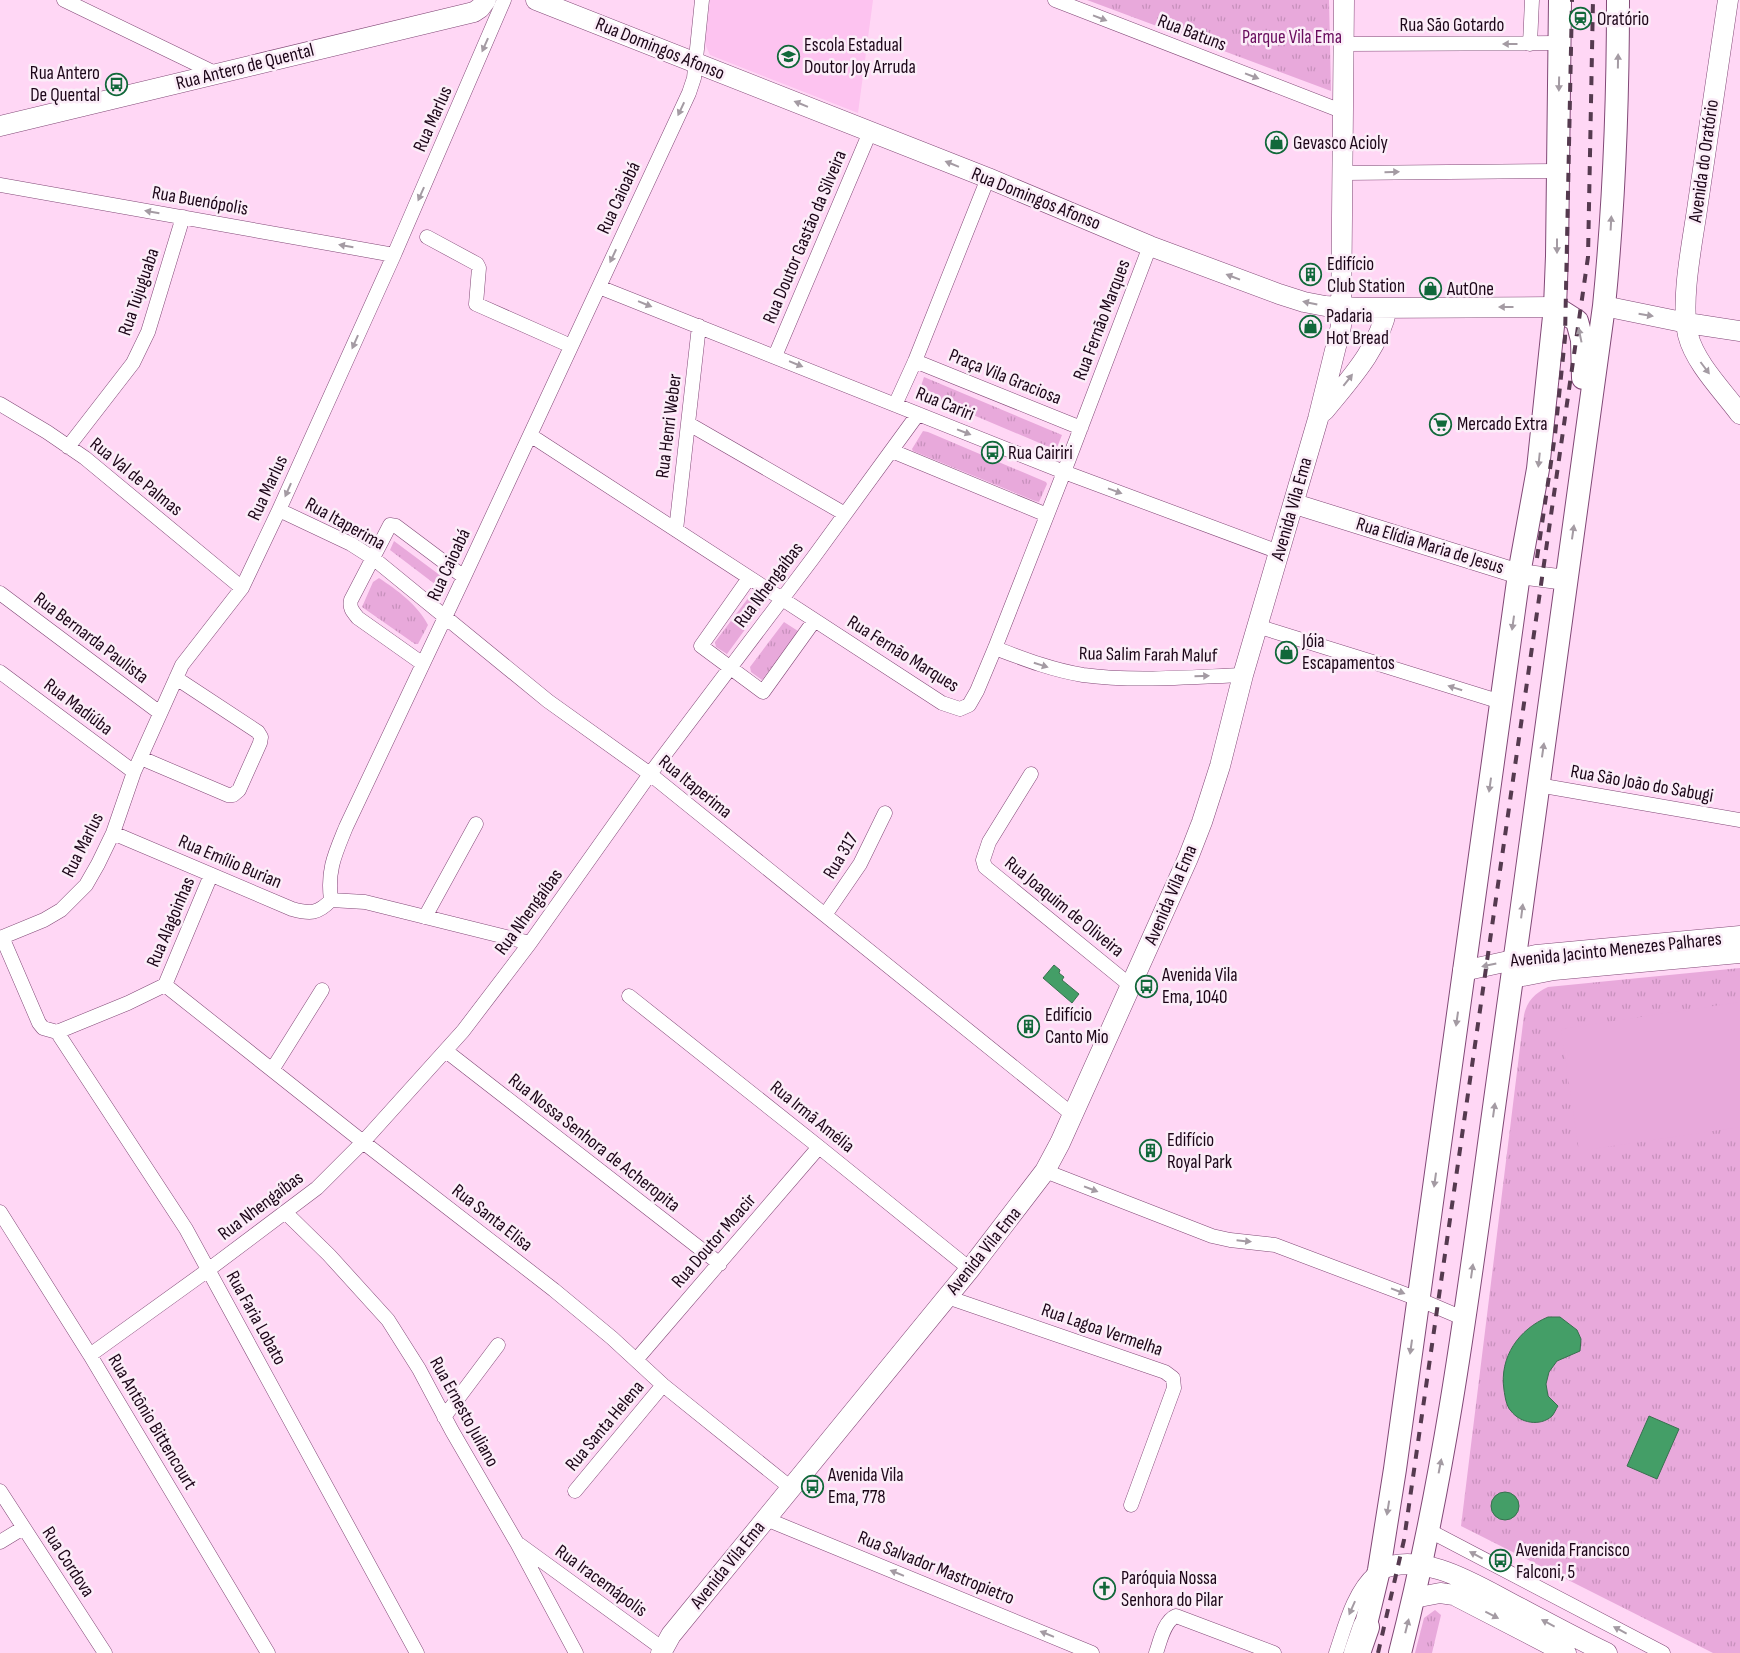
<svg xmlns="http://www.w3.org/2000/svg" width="1740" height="1653" font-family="'Sofia Sans Condensed',sans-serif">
<defs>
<pattern id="park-tufts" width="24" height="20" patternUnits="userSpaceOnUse" patternTransform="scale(1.25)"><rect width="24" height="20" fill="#e8a9db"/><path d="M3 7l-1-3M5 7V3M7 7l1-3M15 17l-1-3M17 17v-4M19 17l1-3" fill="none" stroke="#c690bb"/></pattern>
</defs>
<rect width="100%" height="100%" fill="#ffd7f5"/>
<path fill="#fdc3f0" d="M 710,0 L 873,0 L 858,113 L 710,55 L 705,44 Z"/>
<path fill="url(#park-tufts)" d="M 1087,0 L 1329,0 L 1331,91 Z
M 924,377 L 1062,435 L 1056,450 L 919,392 Z
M 923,431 L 928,432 L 1046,482 L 1047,484 L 1039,502 L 1035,501 L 913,451 L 912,449 Z
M 394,541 L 445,579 L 440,588 L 390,550 Z
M 379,578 C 397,590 418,605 428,625 L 418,644 L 415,644 L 362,607 L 373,582 Z
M 749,597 L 752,597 L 763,605 L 727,654 L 716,647 L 715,642 Z
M 784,622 L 798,631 L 762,680 L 751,672 L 750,667 Z
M 1740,968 L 1740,1653 L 1713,1653 L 1461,1526 L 1524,1015 C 1527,1001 1535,993 1548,987 Z
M 1435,1610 L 1441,1615 L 1432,1653 L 1415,1653 L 1424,1618 Z"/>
<path fill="#e8a9db" d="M 1740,1002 L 1740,1127 L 1579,1151 L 1561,1029 Z"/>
<path fill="#449e67" stroke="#38704f" d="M 1054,965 L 1060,970 L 1059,973 L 1064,977 L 1062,980 L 1079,994 L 1072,1003 L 1043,978 Z
M 1548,1317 L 1560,1317 L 1577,1330 L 1581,1339 L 1580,1351 L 1557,1361 L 1549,1372 L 1546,1384 L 1548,1396 L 1558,1406 C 1556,1409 1554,1414 1552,1416 C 1540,1427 1520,1423 1511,1411 C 1506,1406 1505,1396 1504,1390 C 1499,1357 1519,1329 1548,1317 Z
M 1649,1416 L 1679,1429 L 1657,1479 L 1627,1466 Z
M1491 1506a14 14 0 1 1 28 0a14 14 0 1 1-28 0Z"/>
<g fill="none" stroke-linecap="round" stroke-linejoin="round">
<defs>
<path id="street" d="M 64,0 L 217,74
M 1055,0 L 1344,112
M 1344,44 L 1559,43
M 1530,44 L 1532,0
M 1344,173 L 1558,171
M 0,185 L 394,255
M 427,237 L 477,264 L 479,268 L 476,304 L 571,346
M 599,287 L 1064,472 L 1279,552
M 775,356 L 870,132
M 915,361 L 1081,428
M 0,404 L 47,432 L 85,458 L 242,588
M 895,405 L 915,361 L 988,178
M 689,424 L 845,514
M 530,435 L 942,703 L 960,709 L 969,705 L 977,691 L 995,648 L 1064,472 L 1150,246
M 68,447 L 133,363 L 148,332 L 183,217
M 892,451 L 1047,515
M 279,510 L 351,544 L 373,558 L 548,701 L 650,774 L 1073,1115
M 676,530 L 699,326
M 749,578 L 701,646 L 763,692 L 814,621
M 0,593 L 160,713
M 1257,626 L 1501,702
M 995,648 C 1024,659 1052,670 1083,675 C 1134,682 1191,677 1243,675
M 423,664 L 358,618 C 353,612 349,608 351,600 L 390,525 L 396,526 L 464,577
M 0,672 L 134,772
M 141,758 L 228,795 L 233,795 L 239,790 L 260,743 L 261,737 L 258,732 L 176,678
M 1031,774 L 989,842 L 983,860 L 985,867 L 1131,986
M 1538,785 L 1740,820
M 113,833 L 292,909 C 310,914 318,914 331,900
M 331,900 C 327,870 335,854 346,827 L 464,577 L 689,93 L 694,78 L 702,0
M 331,900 L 365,902 L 530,943
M 825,915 L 860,864 L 885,813
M 425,917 L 476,824
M 2,937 L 39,1023 L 43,1028 L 57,1032 L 186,1229 L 417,1653
M 0,938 L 44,920 L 61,910 L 86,885 L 98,864 L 113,833 L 134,772 L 182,665 L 242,588 L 279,510 L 394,255 L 504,0
M 165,985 L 363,1142 L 554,1290 L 612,1338 L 663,1385 L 791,1488
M 629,996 L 819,1147 L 970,1269
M 57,1032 L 128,1003 L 165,985 L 211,875
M 446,1051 L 720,1264
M 272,1070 L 322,990
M 1045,1171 L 1212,1236 L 1230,1240 L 1275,1245 L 1418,1299 L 1465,1319
M 0,1212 L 90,1355 L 268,1653
M 285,1212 L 329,1255 L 388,1320 L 419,1369 L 452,1431 L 517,1543 L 576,1653
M 947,1297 L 1165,1372 L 1173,1378 L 1174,1388 L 1131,1505
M 90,1355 L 208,1270 L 317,1188 L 363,1142 L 463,1031 L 530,943 L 650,774 L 813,558 L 918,414
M 636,1360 L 819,1147
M 444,1417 L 498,1345
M 0,1491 L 105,1653
M 575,1491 L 663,1385
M 766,1519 L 1092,1653
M 1428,1530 L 1663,1653
M 0,1542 L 23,1528
M 520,1545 L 663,1649
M 1156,1653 C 1160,1642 1164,1621 1176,1616 L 1274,1653
M 1336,1653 C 1345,1627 1353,1592 1375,1573"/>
<path id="secondary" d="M 536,0 L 988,178 L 1150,246 L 1279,294 L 1304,302 L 1325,306 L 1360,308 L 1555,307
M 1728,0 C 1718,68 1708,135 1698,203 C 1693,240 1680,299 1688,335 C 1695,363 1723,391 1740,414
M 0,126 L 474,12 L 480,8 L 486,0
M 1604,306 L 1687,323 L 1740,331
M 1324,411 C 1349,380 1379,349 1387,308
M 1295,504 L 1519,574 L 1566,580
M 1463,971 L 1536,955 L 1740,936
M 1512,978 L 1554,970 L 1740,953
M 1379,1570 C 1425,1549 1482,1589 1522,1609 C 1550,1624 1578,1639 1607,1653
M 1414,1598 L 1440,1593 L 1454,1595 L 1566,1653
M 661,1653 L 671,1635 L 970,1269 L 1045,1171 L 1060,1143 L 1188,858 L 1202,822 L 1220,766 L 1243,675 L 1318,419 L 1341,326 L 1344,0"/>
<path id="primary" d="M 1555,307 L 1577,321 L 1582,340 L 1583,378
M 1361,1645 L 1379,1570 L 1395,1469 L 1519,574 L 1538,469 L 1555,307 L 1557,256 L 1560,0
M 1400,1653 C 1447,1469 1470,1281 1496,1093 C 1533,831 1567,569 1604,306 C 1614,205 1618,102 1618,0"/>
<path id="highway" d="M 1357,1653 L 1366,1627"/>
</defs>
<use href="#street" stroke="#814876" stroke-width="15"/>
<use href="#secondary" stroke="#814876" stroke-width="21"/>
<use href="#primary" stroke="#814876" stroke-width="24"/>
<use href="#highway" stroke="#814876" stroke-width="28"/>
<use href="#street" stroke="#fff" stroke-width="14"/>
<use href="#secondary" stroke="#fff" stroke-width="20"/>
<use href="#primary" stroke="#fff" stroke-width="22"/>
<use href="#highway" stroke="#fff" stroke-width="26"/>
<path stroke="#553a4f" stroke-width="4" stroke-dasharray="9 9" stroke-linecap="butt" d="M 1537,558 L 1555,435 L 1565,338 L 1572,0
M 1378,1653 L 1404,1540 L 1588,257 L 1593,0"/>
</g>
<defs><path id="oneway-solid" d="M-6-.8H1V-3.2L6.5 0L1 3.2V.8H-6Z" transform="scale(1.25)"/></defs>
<g fill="#a49ba3">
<use href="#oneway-solid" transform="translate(1100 18) rotate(21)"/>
<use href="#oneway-solid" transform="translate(1510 44) rotate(-180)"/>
<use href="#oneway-solid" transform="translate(485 45) rotate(114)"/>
<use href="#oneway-solid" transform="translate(1618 61) rotate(-89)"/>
<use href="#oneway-solid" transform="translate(1252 76) rotate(21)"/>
<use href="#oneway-solid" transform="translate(1559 84) rotate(91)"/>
<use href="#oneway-solid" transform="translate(801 104) rotate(-158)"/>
<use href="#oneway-solid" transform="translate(681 109) rotate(115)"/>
<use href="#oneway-solid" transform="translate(952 164) rotate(-158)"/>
<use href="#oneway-solid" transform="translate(1392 172) rotate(-1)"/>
<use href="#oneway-solid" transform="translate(421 194) rotate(114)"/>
<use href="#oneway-solid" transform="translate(152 212) rotate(-170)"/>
<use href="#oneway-solid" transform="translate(1611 223) rotate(-87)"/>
<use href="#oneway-solid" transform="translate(346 246) rotate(-170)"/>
<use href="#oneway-solid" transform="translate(1557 246) rotate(90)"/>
<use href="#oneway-solid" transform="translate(613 256) rotate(115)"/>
<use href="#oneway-solid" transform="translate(1233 277) rotate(-159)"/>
<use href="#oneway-solid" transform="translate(1310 303) rotate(-168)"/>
<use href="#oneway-solid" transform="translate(645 304) rotate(22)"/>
<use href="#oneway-solid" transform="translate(1506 307) rotate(180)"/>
<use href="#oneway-solid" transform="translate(1646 315) rotate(9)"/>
<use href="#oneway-solid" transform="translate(1580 335) rotate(-102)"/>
<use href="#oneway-solid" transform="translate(355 342) rotate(114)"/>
<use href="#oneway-solid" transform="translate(796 364) rotate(22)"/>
<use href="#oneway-solid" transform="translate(1705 368) rotate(53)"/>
<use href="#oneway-solid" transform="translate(1348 380) rotate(-52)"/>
<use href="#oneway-solid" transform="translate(964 432) rotate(21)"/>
<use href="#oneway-solid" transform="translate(1539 460) rotate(96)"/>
<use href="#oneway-solid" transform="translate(288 490) rotate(114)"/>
<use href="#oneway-solid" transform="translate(1115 491) rotate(20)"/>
<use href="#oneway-solid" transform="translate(1573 532) rotate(-82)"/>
<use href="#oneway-solid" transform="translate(1513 623) rotate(98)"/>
<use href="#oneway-solid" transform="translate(1041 665) rotate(17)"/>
<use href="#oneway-solid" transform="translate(1202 676) rotate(-2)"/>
<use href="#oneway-solid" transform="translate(1455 688) rotate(-163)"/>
<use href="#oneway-solid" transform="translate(1543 750) rotate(-82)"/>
<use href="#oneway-solid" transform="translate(1490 785) rotate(98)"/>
<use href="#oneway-solid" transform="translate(1522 911) rotate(-83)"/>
<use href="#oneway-solid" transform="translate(1489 965) rotate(168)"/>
<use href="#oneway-solid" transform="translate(1457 1019) rotate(98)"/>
<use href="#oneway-solid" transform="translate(1494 1110) rotate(-82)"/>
<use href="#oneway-solid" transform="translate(1435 1180) rotate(98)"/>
<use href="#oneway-solid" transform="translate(1091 1189) rotate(21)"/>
<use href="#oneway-solid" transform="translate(1244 1241) rotate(6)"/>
<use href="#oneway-solid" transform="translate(1472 1271) rotate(-82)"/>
<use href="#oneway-solid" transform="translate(1398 1291) rotate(21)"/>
<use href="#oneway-solid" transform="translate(1411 1347) rotate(98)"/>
<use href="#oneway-solid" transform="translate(1440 1466) rotate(-79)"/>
<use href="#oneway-solid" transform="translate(1388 1508) rotate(99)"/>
<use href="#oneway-solid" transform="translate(1476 1555) rotate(-152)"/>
<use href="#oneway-solid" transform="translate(897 1573) rotate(-158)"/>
<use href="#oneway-solid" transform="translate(1352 1608) rotate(114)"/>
<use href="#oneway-solid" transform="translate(1492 1615) rotate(27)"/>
<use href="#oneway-solid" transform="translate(1548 1623) rotate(-152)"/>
<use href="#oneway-solid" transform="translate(1407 1626) rotate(-76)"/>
<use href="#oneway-solid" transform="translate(1620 1630) rotate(-152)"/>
<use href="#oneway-solid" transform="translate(1047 1634) rotate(-158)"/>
</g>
<defs>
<symbol id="station-ring" viewBox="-11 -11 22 22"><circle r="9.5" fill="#fbedf8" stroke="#11683a" stroke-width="1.5"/><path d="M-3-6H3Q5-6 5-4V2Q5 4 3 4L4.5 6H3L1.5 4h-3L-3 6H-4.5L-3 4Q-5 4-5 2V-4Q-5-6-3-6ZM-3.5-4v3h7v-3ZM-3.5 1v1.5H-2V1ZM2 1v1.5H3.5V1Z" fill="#11683a"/></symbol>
<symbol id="school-ring" viewBox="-11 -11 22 22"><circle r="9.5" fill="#fbedf8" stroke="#11683a" stroke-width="1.5"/><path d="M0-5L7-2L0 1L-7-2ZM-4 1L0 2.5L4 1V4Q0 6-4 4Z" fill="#11683a"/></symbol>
<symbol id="bus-ring" viewBox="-11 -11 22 22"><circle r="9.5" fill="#fbedf8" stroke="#11683a" stroke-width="1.5"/><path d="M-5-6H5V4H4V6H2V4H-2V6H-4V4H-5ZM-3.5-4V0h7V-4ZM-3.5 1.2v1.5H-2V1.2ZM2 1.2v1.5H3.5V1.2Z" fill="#11683a"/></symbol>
<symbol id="shop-ring" viewBox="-11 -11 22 22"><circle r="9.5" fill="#fbedf8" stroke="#11683a" stroke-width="1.5"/><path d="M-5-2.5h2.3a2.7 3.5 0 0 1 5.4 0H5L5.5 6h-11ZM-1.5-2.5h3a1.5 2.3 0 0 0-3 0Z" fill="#11683a"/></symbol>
<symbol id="building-ring" viewBox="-11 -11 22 22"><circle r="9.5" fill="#fbedf8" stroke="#11683a" stroke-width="1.5"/><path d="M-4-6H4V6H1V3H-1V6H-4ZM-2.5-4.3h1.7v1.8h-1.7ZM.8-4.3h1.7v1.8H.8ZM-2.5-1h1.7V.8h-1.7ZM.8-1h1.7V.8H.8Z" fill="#11683a"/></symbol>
<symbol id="supermarket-ring" viewBox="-11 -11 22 22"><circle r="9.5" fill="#fbedf8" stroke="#11683a" stroke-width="1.5"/><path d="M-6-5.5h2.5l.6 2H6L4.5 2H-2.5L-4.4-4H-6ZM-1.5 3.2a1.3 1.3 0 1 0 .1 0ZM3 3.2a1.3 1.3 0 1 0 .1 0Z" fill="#11683a"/></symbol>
<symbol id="church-ring" viewBox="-11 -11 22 22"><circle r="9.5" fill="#fbedf8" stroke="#11683a" stroke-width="1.5"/><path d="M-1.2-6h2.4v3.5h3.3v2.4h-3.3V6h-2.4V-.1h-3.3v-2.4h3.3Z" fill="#11683a"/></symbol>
</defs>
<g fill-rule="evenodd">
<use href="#station-ring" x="1568" y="6" width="25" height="25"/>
<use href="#school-ring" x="776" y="44" width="25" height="25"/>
<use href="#bus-ring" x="104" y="72" width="25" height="25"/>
<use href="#shop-ring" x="1264" y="130" width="25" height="25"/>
<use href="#building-ring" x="1298" y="262" width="25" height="25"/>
<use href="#shop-ring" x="1418" y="276" width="25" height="25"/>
<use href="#shop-ring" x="1298" y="314" width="25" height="25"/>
<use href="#supermarket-ring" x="1428" y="412" width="25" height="25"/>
<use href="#bus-ring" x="980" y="440" width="25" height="25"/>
<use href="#shop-ring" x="1274" y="640" width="25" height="25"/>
<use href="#bus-ring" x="1134" y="974" width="25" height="25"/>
<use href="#building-ring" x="1016" y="1014" width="25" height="25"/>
<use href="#building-ring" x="1138" y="1138" width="25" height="25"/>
<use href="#bus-ring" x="800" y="1474" width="25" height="25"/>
<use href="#bus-ring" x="1488" y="1548" width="25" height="25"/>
<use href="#church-ring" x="1092" y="1576" width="25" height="25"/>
</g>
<g text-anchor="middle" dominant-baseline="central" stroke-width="5" stroke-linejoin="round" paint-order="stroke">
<g font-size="19" fill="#1c0618" stroke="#fbedf8" text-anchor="start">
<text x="1597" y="19">Oratório</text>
<text x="804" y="45">Escola Estadual<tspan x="804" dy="22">Doutor Joy Arruda</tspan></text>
<text x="100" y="73" text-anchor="end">Rua Antero<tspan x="100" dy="22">De Quental</tspan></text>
<text x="1293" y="143">Gevasco Acioly</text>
<text x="1327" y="264">Edifício<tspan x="1327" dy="22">Club Station</tspan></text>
<text x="1447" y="289">AutOne</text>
<text x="1326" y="316">Padaria<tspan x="1326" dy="22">Hot Bread</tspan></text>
<text x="1457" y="424">Mercado Extra</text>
<text x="1008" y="453">Rua Cairiri</text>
<text x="1302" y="641">Jóia<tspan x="1302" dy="22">Escapamentos</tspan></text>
<text x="1162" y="975">Avenida Vila<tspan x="1162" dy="22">Ema, 1040</tspan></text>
<text x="1045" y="1015">Edifício<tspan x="1045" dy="22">Canto Mio</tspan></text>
<text x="1167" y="1140">Edifício<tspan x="1167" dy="22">Royal Park</tspan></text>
<text x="828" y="1475">Avenida Vila<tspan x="828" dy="22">Ema, 778</tspan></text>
<text x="1516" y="1550">Avenida Francisco<tspan x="1516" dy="22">Falconi, 5</tspan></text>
<text x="1121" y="1578">Paróquia Nossa<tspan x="1121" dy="22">Senhora do Pilar</tspan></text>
</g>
<g font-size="19" fill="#1c0618" stroke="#fbedf8">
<text x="1452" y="25">Rua São Gotardo</text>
<text transform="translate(1192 33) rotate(21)">Rua Batuns</text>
<text transform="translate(660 49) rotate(22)">Rua Domingos Afonso</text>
<text transform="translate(245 67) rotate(-14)">Rua Antero de Quental</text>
<text transform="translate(433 119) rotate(-66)">Rua Marlus</text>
<text transform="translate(1704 161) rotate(-82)">Avenida do Oratório</text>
<text transform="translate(619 198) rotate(-65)">Rua Caioabá</text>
<text transform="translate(1036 199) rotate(22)">Rua Domingos Afonso</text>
<text transform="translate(200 201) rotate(10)">Rua Buenópolis</text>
<text transform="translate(805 237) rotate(-67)">Rua Doutor Gastão da Silveira</text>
<text transform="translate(139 292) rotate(-71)">Rua Tujuguaba</text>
<text transform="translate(1102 320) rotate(-69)">Rua Fernão Marques</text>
<text transform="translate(1005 377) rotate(22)">Praça Vila Graciosa</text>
<text transform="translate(945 404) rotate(22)">Rua Cariri</text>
<text transform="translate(669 426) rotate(-83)">Rua Henri Weber</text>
<text transform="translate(136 477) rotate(39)">Rua Val de Palmas</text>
<text transform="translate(268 488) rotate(-65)">Rua Marlus</text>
<text transform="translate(1292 509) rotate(-74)">Avenida Vila Ema</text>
<text transform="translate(345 524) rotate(29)">Rua Itaperima</text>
<text transform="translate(1430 546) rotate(17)">Rua Elídia Maria de Jesus</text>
<text transform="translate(449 565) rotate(-65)">Rua Caioabá</text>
<text transform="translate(769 585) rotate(-53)">Rua Nhengaíbas</text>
<text transform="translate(91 638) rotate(37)">Rua Bernarda Paulista</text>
<text transform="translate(903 654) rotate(32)">Rua Fernão Marques</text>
<text transform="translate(1148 655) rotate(1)">Rua Salim Farah Maluf</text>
<text transform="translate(78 707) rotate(37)">Rua Madiúba</text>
<text transform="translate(1642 784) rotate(10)">Rua São João do Sabugi</text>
<text transform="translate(695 787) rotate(39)">Rua Itaperima</text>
<text transform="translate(83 845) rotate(-63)">Rua Marlus</text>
<text transform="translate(841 856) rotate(-59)">Rua 317</text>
<text transform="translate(230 862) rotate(23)">Rua Emílio Burian</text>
<text transform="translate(1171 895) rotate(-67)">Avenida Vila Ema</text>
<text transform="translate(1064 907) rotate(39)">Rua Joaquim de Oliveira</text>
<text transform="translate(529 912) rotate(-54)">Rua Nhengaíbas</text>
<text transform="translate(171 922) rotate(-67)">Rua Alagoinhas</text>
<text transform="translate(1616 950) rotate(-6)">Avenida Jacinto Menezes Palhares</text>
<text transform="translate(812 1117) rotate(39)">Rua Irmã Amélia</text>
<text transform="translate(594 1143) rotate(38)">Rua Nossa Senhora de Acheropita</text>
<text transform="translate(261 1206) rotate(-37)">Rua Nhengaíbas</text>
<text transform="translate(492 1218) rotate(38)">Rua Santa Elisa</text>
<text transform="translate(714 1241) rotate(-49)">Rua Doutor Moacir</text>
<text transform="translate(984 1251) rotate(-51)">Avenida Vila Ema</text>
<text transform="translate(256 1318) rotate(61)">Rua Faria Lobato</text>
<text transform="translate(1102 1330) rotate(19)">Rua Lagoa Vermelha</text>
<text transform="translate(464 1412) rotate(61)">Rua Ernesto Juliano</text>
<text transform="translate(152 1422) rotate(59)">Rua Antônio Bittencourt</text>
<text transform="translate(605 1426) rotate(-50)">Rua Santa Helena</text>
<text transform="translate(68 1562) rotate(57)">Rua Cordova</text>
<text transform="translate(728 1565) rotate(-51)">Avenida Vila Ema</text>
<text transform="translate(936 1568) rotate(22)">Rua Salvador Mastropietro</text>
<text transform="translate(601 1581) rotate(36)">Rua Iracemápolis</text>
</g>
<g font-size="19" fill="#680c5d" stroke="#fbedf8">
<text x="1292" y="37">Parque Vila Ema</text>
</g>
</g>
</svg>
